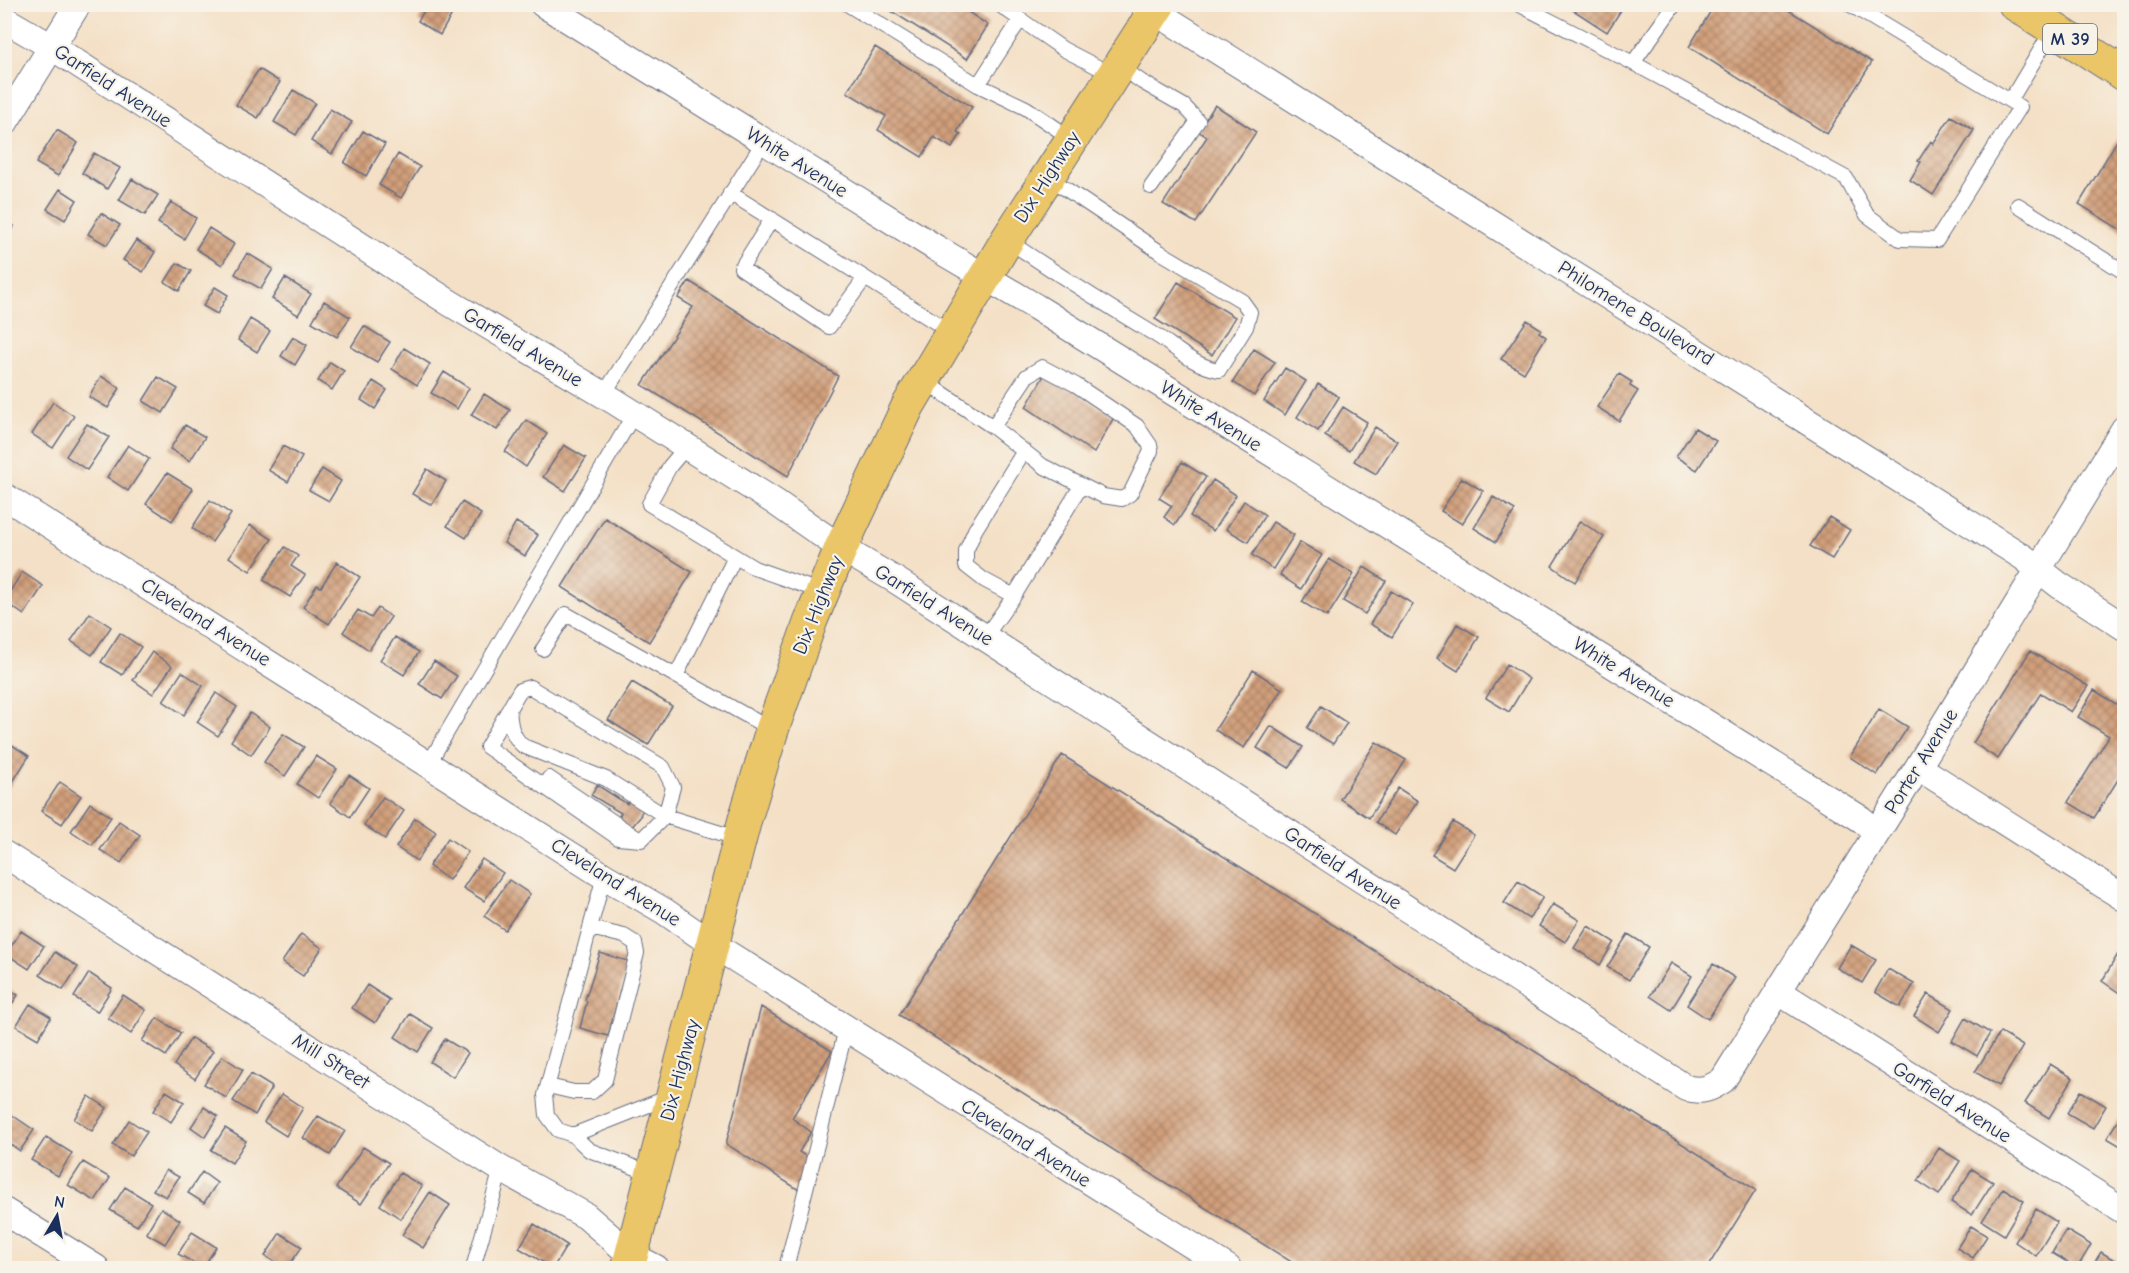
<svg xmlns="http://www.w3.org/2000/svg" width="2129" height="1273" font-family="'Comic Neue',sans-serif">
<defs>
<pattern id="building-cross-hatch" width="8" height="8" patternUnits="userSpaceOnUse" patternTransform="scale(1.5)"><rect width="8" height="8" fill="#d19f7a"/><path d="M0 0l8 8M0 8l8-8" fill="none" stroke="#a98267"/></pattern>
</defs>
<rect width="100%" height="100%" fill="#f7f3e8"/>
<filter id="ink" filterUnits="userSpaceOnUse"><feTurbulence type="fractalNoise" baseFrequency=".0167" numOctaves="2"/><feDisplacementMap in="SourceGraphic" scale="12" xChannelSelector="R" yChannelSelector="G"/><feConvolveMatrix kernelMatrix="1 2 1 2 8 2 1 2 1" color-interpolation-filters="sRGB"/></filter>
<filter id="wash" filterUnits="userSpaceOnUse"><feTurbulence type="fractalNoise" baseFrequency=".008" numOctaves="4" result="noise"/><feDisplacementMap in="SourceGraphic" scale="24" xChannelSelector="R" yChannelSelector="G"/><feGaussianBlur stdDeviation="1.35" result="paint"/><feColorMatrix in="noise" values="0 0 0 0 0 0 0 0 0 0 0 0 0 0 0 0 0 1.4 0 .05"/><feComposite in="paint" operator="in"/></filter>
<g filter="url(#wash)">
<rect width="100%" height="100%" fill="#f4e0c6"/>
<g id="blocks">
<path fill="url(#building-cross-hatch)" d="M 428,4 L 458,4 L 440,35 L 418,21 Z
M 891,4 L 956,4 L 988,25 L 967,59 L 888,9 Z
M 1564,4 L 1625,4 L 1607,32 Z
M 1715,4 L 1779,4 L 1872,62 L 1827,134 L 1689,47 Z
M 875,47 L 972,107 L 957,132 L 961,134 L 952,148 L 934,137 L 922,157 L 878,130 L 886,116 L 847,92 Z
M 259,69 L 280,82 L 258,118 L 236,105 Z
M 293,90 L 315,103 L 296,135 L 274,122 Z
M 1215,105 L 1256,132 L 1196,223 L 1163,204 L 1207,137 L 1198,131 Z
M 330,109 L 352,122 L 332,154 L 311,141 Z
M 1951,116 L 1974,130 L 1933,195 L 1910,180 L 1921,162 L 1918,161 L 1931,141 L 1933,144 Z
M 2124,129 L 2124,232 L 2079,204 Z
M 57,130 L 78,143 L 58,176 L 36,163 Z
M 363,131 L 385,144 L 366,176 L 344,163 Z
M 94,153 L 120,168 L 107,189 L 82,173 Z
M 398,154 L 420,167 L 401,198 L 379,185 Z
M 132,179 L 158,195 L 145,215 L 119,200 Z
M 60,189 L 77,200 L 65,220 L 47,209 Z
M 171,202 L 196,218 L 184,239 L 158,223 Z
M 101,213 L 120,225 L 107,245 L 88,234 Z
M 4,220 L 14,226 L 4,241 Z
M 209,228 L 234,244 L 222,265 L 196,249 Z
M 136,240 L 155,252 L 143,272 L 123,260 Z
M 247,253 L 273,269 L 261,289 L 235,274 Z
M 177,263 L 191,271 L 179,291 L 165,282 Z
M 285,278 L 311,294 L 298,315 L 272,299 Z
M 689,281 L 838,376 L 788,476 L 642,385 L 693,307 L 678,298 Z
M 1178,282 L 1235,317 L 1212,355 L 1155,319 Z
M 215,287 L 228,295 L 217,314 L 203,306 Z
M 324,301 L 350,317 L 337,337 L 312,322 Z
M 250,319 L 270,331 L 257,352 L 238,340 Z
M 1527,320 L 1541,329 L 1539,332 L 1546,337 L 1524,373 L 1501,359 Z
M 364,326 L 390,342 L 377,362 L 351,347 Z
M 293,337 L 307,345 L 295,365 L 281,356 Z
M 404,348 L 430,364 L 417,385 L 392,369 Z
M 1254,349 L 1275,362 L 1254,396 L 1233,382 Z
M 330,362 L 344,371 L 332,390 L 318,381 Z
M 1285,368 L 1306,381 L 1285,415 L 1264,401 Z
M 444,372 L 469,388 L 457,409 L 431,393 Z
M 1046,372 L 1114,417 L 1094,453 L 1026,407 Z
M 1619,374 L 1632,382 L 1630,386 L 1638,391 L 1619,421 L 1597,407 Z
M 101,376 L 120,388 L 108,408 L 89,397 Z
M 158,377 L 178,389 L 163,413 L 143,401 Z
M 373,381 L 387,390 L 375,409 L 361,400 Z
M 1318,384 L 1339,397 L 1318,431 L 1297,417 Z
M 484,394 L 510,410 L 497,430 L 471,415 Z
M 53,402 L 74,416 L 53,448 L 32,434 Z
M 1343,407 L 1367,422 L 1349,451 L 1325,436 Z
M 526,420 L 547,434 L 526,467 L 505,452 Z
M 87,424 L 109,437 L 87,470 L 66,456 Z
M 185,425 L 205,437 L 190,461 L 170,449 Z
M 1375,427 L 1397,441 L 1376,474 L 1354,461 Z
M 1695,428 L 1716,441 L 1697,470 L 1676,457 Z
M 128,445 L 149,459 L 128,491 L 107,477 Z
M 564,445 L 586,458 L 565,491 L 543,477 Z
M 283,446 L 302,457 L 288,482 L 268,470 Z
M 1182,462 L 1206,477 L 1175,525 L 1164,517 L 1172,506 L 1159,498 Z
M 322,469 L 341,481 L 329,501 L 309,490 Z
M 427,469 L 446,481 L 432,505 L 412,494 Z
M 167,473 L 193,489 L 172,521 L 146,504 Z
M 1462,478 L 1483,491 L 1462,524 L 1441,511 Z
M 1213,480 L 1236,495 L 1213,531 L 1190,516 Z
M 1493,497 L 1515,510 L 1496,542 L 1474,528 Z
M 210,500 L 231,514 L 212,542 L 192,528 Z
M 1244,501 L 1265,515 L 1248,542 L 1226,529 Z
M 462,502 L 481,514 L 466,538 L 447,526 Z
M 1829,517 L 1850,530 L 1832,559 L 1810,546 Z
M 605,518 L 692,572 L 649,642 L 562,587 Z
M 1580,521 L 1604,537 L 1575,582 L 1552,566 Z
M 516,522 L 538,535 L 525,556 L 504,543 Z
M 1273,522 L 1294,535 L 1273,569 L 1252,555 Z
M 250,525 L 272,539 L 250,571 L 229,557 Z
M 1300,542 L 1322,555 L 1301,589 L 1280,575 Z
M 285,547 L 298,556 L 291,566 L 305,575 L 290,597 L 263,580 Z
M 1329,559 L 1354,574 L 1327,617 L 1302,602 Z
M 337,562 L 360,577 L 329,624 L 303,607 L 317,585 L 321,587 Z
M 1364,567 L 1386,581 L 1365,614 L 1343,601 Z
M 22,572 L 43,586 L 24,615 L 4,601 Z
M 1391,591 L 1413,604 L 1392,637 L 1370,624 Z
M 378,608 L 391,617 L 369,650 L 343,632 L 358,610 L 371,618 Z
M 90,613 L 111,627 L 92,655 L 71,641 Z
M 1457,624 L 1479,637 L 1458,671 L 1437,658 Z
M 120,633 L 141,647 L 122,675 L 101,662 Z
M 395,637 L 419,652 L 404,675 L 380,660 Z
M 2030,651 L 2088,686 L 2071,712 L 2041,693 L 1998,759 L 1973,743 Z
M 152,652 L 172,666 L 153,694 L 133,680 Z
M 434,661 L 457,676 L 442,699 L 419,684 Z
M 1507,664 L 1529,679 L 1509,712 L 1486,698 Z
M 1253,670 L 1282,689 L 1244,748 L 1215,730 Z
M 182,672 L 203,686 L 184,715 L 163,701 Z
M 632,682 L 672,706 L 648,745 L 608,720 Z
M 2094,690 L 2124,709 L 2124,770 L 2094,818 L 2068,802 L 2109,736 L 2078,717 Z
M 216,693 L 237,707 L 218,736 L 197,722 Z
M 1321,706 L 1347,723 L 1333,744 L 1307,728 Z
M 1879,709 L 1908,727 L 1877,775 L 1850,757 Z
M 250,713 L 270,727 L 251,755 L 231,741 Z
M 1271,726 L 1303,747 L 1289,768 L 1257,748 Z
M 283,734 L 304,747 L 285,776 L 264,762 Z
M 6,741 L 29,756 L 7,791 L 4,790 Z
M 1376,742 L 1406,760 L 1369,818 L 1340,799 Z
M 1062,755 L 1756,1190 L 1707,1268 L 1301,1268 L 899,1015 Z
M 316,756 L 337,769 L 318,798 L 297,784 Z
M 349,775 L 369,788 L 350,817 L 330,803 Z
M 60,782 L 81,796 L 62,824 L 41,811 Z
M 597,785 L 627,804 L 631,797 L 645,806 L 640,815 L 641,816 L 630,829 L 616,821 L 621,813 L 591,795 Z
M 1398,788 L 1418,801 L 1395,835 L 1376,822 Z
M 383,797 L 404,811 L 385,839 L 364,825 Z
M 90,803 L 111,817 L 92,845 L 71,831 Z
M 415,818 L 436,832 L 417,861 L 396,847 Z
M 119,821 L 140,835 L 121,863 L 100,850 Z
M 1453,822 L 1474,835 L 1453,868 L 1432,855 Z
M 448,838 L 468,852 L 449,880 L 429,866 Z
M 482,859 L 503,873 L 484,901 L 463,888 Z
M 509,880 L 530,894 L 505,930 L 484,916 Z
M 1518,881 L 1543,897 L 1529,919 L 1504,903 Z
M 1553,904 L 1579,920 L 1565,942 L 1539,926 Z
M 1588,926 L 1614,942 L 1600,965 L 1574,948 Z
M 21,931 L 44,946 L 29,969 L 6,954 Z
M 301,934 L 322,948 L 303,976 L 282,962 Z
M 1628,934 L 1649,947 L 1629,980 L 1607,967 Z
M 2124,944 L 2124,996 L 2102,981 Z
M 1851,945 L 1876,960 L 1862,983 L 1837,968 Z
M 55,952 L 78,967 L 63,990 L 40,975 Z
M 600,953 L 628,961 L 608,1036 L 580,1028 L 587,1001 L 585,1000 Z
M 1671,963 L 1692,976 L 1671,1010 L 1650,996 Z
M 1713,964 L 1735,978 L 1708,1019 L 1687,1005 Z
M 1888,969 L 1914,984 L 1900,1007 L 1875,992 Z
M 89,973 L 112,988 L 97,1012 L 74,997 Z
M 367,985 L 390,1000 L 375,1023 L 352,1008 Z
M 4,987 L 18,995 L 4,1016 Z
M 1928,994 L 1953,1009 L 1939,1032 L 1914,1016 Z
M 123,995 L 146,1010 L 131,1034 L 108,1018 Z
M 30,1004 L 51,1017 L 38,1039 L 16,1026 Z
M 761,1007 L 832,1051 L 792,1118 L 811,1132 L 799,1152 L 807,1157 L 799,1190 L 726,1144 Z
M 410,1014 L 433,1028 L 418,1052 L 395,1037 Z
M 157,1018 L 181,1033 L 166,1056 L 142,1041 Z
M 1965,1018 L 1990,1033 L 1977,1056 L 1952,1041 Z
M 2000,1032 L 2023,1046 L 1999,1086 L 1975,1072 Z
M 191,1038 L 213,1051 L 195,1079 L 174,1065 Z
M 445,1039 L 468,1053 L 453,1077 L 430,1062 Z
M 222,1056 L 243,1070 L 226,1098 L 204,1084 Z
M 2050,1064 L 2073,1078 L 2049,1118 L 2025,1103 Z
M 251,1074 L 272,1087 L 255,1115 L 233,1101 Z
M 166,1091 L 184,1102 L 171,1122 L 153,1111 Z
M 2081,1091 L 2106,1106 L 2093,1128 L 2067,1113 Z
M 282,1094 L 303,1108 L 286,1136 L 264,1122 Z
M 89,1096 L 107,1108 L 92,1131 L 74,1119 Z
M 204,1107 L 218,1116 L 205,1137 L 191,1127 Z
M 12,1115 L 34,1130 L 20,1151 L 4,1140 L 4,1126 Z
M 2121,1115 L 2124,1118 L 2124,1148 L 2107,1138 Z
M 318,1116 L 345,1131 L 330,1155 L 303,1138 Z
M 129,1120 L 147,1132 L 131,1156 L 113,1145 Z
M 225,1128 L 246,1141 L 232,1163 L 211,1150 Z
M 46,1137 L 72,1153 L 58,1176 L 31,1160 Z
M 363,1147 L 389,1163 L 361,1204 L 336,1188 Z
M 1939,1148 L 1960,1161 L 1939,1195 L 1918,1181 Z
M 83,1162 L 110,1178 L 95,1201 L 68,1185 Z
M 1972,1169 L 1993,1182 L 1972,1215 L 1951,1202 Z
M 166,1170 L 179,1177 L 166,1197 L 153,1190 Z
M 202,1172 L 217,1183 L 204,1203 L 188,1193 Z
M 400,1173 L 422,1186 L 401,1219 L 380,1205 Z
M 125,1187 L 151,1203 L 137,1226 L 110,1210 Z
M 2003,1188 L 2024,1201 L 2004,1235 L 1982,1221 Z
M 430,1192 L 450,1205 L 423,1248 L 402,1235 Z
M 161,1208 L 180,1220 L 165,1244 L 146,1233 Z
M 2036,1209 L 2057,1222 L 2036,1256 L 2015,1242 Z
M 534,1224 L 567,1245 L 553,1268 L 519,1248 Z
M 1971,1226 L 1987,1236 L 1973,1258 L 1957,1248 Z
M 2066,1230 L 2091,1245 L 2077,1268 L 2052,1253 Z
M 192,1232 L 216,1247 L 203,1268 L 178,1254 Z
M 280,1233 L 302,1247 L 287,1268 L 284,1268 L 265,1256 Z
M 2101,1252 L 2124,1266 L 2124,1268 L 2091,1268 Z"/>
</g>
</g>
<g filter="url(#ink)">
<use href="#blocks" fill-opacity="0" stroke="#676d82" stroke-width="1.5"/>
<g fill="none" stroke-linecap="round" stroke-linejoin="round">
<defs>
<path id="lane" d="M 847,4 L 978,85 L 1026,108 L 1072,139
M 998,4 L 1063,49 L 1113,75
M 1518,4 L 1633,63
M 1675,4 L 1633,63 L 1846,178 L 1867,215 L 1900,239 L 1937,240 L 2020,107 L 1849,4
M 1119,66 L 1142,82 L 1184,106 L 1198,121 L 1151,187
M 978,85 L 1020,20
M 2010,101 L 2053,29
M 730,193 L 951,332
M 2018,205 L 2124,272
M 772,219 L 741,268 L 829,327 L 865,278
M 1007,240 C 1057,274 1107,306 1159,337 C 1178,350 1195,366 1219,370 L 1246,327 L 1250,312 L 1242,301 L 1160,252 L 1048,177
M 923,380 L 993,427 L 1043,466 L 1103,496 L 1122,499 L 1130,494 L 1151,451 L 1150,445 L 1137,426 L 1076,385 L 1042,367 L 1027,376 L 993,427
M 604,394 L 764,141
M 686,447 L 670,466 L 649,504 L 754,568 L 822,592
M 1014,596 L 1081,486
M 985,637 L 1014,596 L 984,580 L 966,566 L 966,551 L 975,530 L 1024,451
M 543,649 L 566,614 L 772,730
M 676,676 L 735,557
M 530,687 L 663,767 L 673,787 L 665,816 L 641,840 L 618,838 L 487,747 L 520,690 Z
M 509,708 C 510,724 511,735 523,746 L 606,779 L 665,816 L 740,839
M 429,763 L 634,414
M 549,778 L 637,838
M 604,876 L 545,1095 L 547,1115 L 558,1130 L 573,1135 L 589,1150 L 652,1174
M 548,1086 L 574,1092 L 592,1092 L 605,1080 L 637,953 L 635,943 L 624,936 L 590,928
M 573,1135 L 669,1097
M 473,1268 L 501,1169
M 786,1268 L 846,1029"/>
<path id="street" d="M 543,4 L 936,248 L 1036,307 L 1861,819 L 1877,832
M 1143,4 L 2023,557 L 2059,585 L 2124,627
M 4,19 L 52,47 L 450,303 L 614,401 L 775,502 L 841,548 L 897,581 L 1686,1088 C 1702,1092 1710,1089 1723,1080 L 1918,767 L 2124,429
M 4,124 L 78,4
M 4,496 L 604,876 L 664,911 L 712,944 L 1228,1268
M 1918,767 L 2124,898
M 4,854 L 501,1169 L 586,1216 L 631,1255 L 656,1268
M 1779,992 L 2124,1211
M 4,1211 L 96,1268"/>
<path id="primary" d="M 628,1268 L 745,819 L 772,730 L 811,620 L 841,548 L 908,406 L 1007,240 L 1159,4"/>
<path id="highway" d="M 2015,4 L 2124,74"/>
</defs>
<use href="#lane" stroke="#676d82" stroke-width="16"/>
<use href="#street" stroke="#676d82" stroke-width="28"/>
<use href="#primary" stroke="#676d82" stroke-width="35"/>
<use href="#highway" stroke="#676d82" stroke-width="35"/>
<use href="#lane" stroke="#fff" stroke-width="14"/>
<use href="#street" stroke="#fff" stroke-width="26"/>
<use href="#primary" stroke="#ebc669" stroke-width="33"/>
<use href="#highway" stroke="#ebc669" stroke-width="33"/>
</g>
</g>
<g text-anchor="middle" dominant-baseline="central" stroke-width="4.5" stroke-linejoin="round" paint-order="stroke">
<rect fill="#f7f3e8" stroke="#5d6a87" stroke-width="1.5" x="2043" y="24" width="54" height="30" rx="4.5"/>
<g font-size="18" font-weight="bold" fill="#1b2f5e">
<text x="2070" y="39">M 39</text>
</g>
<g font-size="20" fill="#1b2f5e" stroke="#f7f3e8">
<text transform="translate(113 86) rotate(33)">Garfield Avenue</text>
<text transform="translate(797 162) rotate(32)">White Avenue</text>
<text transform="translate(1047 177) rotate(-57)">Dix Highway</text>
<text transform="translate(1636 313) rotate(32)">Philomene Boulevard</text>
<text transform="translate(523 347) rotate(31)">Garfield Avenue</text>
<text transform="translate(1211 416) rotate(32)">White Avenue</text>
<text transform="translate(818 605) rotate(-68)">Dix Highway</text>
<text transform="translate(934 605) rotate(32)">Garfield Avenue</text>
<text transform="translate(206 622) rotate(32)">Cleveland Avenue</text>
<text transform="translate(1624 672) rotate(32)">White Avenue</text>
<text transform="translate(1921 761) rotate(-58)">Porter Avenue</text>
<text transform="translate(1343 868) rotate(33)">Garfield Avenue</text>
<text transform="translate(616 882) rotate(32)">Cleveland Avenue</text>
<text transform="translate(331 1061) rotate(32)">Mill Street</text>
<text transform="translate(680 1070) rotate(-75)">Dix Highway</text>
<text transform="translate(1952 1102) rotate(32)">Garfield Avenue</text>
<text transform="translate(1026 1143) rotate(32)">Cleveland Avenue</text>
</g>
</g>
<rect width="2129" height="1273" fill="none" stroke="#f7f3e8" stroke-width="24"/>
<g transform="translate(57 1216) rotate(10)" stroke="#f7f3e8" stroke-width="4.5" paint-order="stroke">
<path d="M0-4.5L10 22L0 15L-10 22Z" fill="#1b2f5e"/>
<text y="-9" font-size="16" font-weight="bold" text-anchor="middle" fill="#1b2f5e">N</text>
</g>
</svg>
